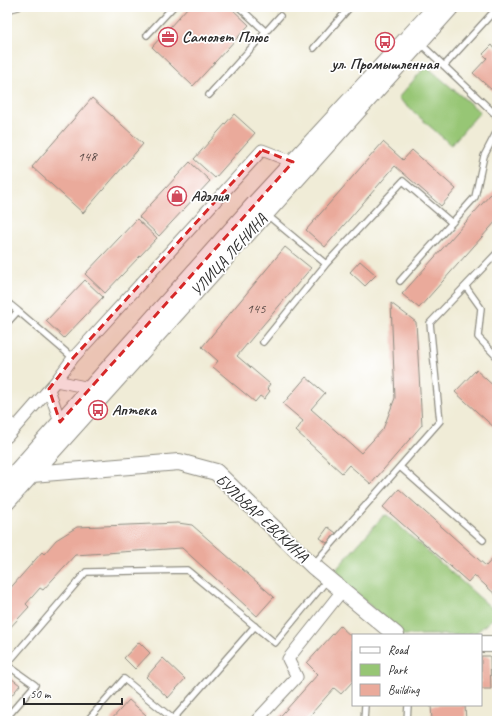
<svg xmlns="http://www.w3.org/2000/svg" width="504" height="728" font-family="Caveat,sans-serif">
<rect width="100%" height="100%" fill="#fff"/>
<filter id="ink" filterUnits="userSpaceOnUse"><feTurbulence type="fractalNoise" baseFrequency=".025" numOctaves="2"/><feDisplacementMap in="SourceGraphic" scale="8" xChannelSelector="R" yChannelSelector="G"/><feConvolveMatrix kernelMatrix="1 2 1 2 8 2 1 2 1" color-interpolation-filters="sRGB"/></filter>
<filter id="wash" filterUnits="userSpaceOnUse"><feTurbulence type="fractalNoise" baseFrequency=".012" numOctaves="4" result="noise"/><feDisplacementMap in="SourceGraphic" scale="16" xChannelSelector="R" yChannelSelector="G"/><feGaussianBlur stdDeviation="0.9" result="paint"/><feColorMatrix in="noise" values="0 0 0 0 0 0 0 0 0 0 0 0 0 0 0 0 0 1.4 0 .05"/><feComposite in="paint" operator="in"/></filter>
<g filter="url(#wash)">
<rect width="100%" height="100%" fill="#f0ecd7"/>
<path fill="#97c675" stroke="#617850" d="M 426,66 L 480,112 L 451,145 L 398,98 Z
M 387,515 L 497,613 L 497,615 L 477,632 L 460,635 L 403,635 L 333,573 L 383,516 Z"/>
<g id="blocks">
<path fill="#eaaa9b" d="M 188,7 L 230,7 L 249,25 L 193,86 L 152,47 Z
M 492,45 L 495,49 L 497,47 L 497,87 L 493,91 L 473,73 L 487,58 L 483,54 Z
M 92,98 L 143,144 L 83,213 L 32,167 Z
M 234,114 L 255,133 L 215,178 L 194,159 Z
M 383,142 L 403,160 L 412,150 L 456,189 L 441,206 L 395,166 L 325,247 L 306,230 Z
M 190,162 L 210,181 L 159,236 L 139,217 Z
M 497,187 L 497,220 L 419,308 L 402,294 Z
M 137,219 L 157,238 L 105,293 L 85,274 Z
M 285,247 L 311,268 L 237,356 L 270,384 L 267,388 L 270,391 L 264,399 L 260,396 L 255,402 L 213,367 L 218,361 L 202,347 Z
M 360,261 L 376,275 L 365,286 L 350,272 Z
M 85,280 L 103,297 L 64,338 L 46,321 Z
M 391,303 L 416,322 L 422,425 L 371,484 L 349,465 L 342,473 L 296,431 L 303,421 L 283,404 L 306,377 L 325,393 L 311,409 L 361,453 L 383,429 L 395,398 Z
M 476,370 L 497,389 L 497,430 L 455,392 Z
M 399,489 L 486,566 L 497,554 L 497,596 L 474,575 L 468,582 L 383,507 Z
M 178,523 L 192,525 L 274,597 L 257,616 L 182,548 L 75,555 L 43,590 L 40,588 L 26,604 L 29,607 L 7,631 L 7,592 L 42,552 L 44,554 L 56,540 L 77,527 Z
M 328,527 L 336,533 L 327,543 L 320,538 Z
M 340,626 L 353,638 L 353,681 L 341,694 L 334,688 L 305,721 L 276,721 L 318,674 L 307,663 Z
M 139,642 L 150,653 L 135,669 L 124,658 Z
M 481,656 L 490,656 L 491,689 L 481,689 Z
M 163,658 L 185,679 L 168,698 L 146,677 Z
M 7,675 L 20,685 L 7,701 Z
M 129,700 L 146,715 L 140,721 L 110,721 Z
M 431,705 L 465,705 L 466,721 L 432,721 Z"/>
</g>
</g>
<g filter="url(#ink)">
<use href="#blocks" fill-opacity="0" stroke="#8e8c81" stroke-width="1"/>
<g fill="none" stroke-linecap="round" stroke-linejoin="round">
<defs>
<path id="lane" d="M 239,7 L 266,32
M 287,8 L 288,7
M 7,10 L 18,7
M 147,35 L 173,7
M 421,44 L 497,116
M 314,48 L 350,7
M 444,66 L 497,8
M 209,95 L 280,16
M 266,214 L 326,264 L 403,181 L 452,223
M 400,281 L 475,197 L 484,156 L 497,131
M 466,287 L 481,308 L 478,337 L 497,357
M 7,302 L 18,311
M 7,323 L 18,311 L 73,358
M 263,342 L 326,264
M 7,417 L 17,425
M 400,467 L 483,540
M 313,565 L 440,421 L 430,323 L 497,253
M 7,664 L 86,572 L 187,570 L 275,643 L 328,579
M 7,665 L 35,685 L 7,717
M 87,721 L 124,679 L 173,719 L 255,626
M 364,721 L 365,705
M 407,721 L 408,705"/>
<path id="street" d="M 56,381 L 90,388
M 49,389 L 60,422
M 7,437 L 56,381 L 73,358 L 262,150 L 293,162
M 256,721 L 297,677 L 288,659 L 342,591"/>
<path id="secondary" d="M 32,474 L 179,462 L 216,472 L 313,566 L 396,635
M 7,482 L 256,202 L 436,7
M 7,502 L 451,7
M 481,644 L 497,644"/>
</defs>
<use href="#lane" stroke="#8e8c81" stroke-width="8"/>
<use href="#street" stroke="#8e8c81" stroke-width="13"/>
<use href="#secondary" stroke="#8e8c81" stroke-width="18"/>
<use href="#lane" stroke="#fff" stroke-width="5.5"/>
<use href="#street" stroke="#fff" stroke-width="11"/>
<use href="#secondary" stroke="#fff" stroke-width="16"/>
</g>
</g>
<path fill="#d62828" fill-opacity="0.2" stroke="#d62828" stroke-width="3" stroke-dasharray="8 5" stroke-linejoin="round" d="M 262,150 L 293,162 L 60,422 L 49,389 L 73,358 Z"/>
<defs>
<symbol id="office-ring" viewBox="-11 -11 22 22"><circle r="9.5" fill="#fff" stroke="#d1495b" stroke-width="1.5"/><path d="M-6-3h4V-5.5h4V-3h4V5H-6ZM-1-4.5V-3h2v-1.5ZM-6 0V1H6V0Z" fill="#d1495b"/></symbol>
<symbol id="bus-ring" viewBox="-11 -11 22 22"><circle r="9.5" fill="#fff" stroke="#d1495b" stroke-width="1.5"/><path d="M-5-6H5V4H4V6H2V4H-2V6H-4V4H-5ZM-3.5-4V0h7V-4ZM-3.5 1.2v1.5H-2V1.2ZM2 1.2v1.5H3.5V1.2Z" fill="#d1495b"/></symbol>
<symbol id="shop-ring" viewBox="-11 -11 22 22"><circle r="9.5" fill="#fff" stroke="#d1495b" stroke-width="1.5"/><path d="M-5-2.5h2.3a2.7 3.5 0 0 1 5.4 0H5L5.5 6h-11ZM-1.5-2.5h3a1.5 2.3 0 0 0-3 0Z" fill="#d1495b"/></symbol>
</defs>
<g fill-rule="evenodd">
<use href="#office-ring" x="157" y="26" width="22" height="22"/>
<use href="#bus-ring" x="374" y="31" width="22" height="22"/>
<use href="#shop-ring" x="166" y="185" width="22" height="22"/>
<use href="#bus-ring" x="87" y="399" width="22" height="22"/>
</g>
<g text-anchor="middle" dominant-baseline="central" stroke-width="3.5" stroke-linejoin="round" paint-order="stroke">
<g font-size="14" fill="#5b4b47">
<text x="87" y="156">148</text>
<text x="256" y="308">145</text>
</g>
<g font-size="16" font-weight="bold" fill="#2b2b2b" stroke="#fff" text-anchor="start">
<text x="182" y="37">Самолет Плюс</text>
<text x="385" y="64" text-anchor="middle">ул. Промышленная</text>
<text x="191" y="196">Адэлия</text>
<text x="112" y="410">Аптека</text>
</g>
<g font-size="16" fill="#2b2b2b" stroke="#fff">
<text transform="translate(229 255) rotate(-48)">УЛИЦА ЛЕНИНА</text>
<text transform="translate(262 518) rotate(43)">БУЛЬВАР ЕВСКИНА</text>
</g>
</g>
<rect width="504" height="728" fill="none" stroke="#fff" stroke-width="24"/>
<rect x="352" y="634" width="130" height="72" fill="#ffffff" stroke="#aaaaaa"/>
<rect x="360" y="647" width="20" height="6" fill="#ffffff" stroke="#aaaaaa"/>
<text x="388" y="654" font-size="12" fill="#2b2b2b">Road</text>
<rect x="360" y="664" width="20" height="12" fill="#97c675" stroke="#aaaaaa"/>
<text x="388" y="674" font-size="12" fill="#2b2b2b">Park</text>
<rect x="360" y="684" width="20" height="12" fill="#eaaa9b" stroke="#aaaaaa"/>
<text x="388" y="694" font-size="12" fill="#2b2b2b">Building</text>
<path d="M24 698v6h98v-6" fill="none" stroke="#2b2b2b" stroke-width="2"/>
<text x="30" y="698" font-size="12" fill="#2b2b2b" stroke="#ffffff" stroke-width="3" paint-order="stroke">50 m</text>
</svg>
